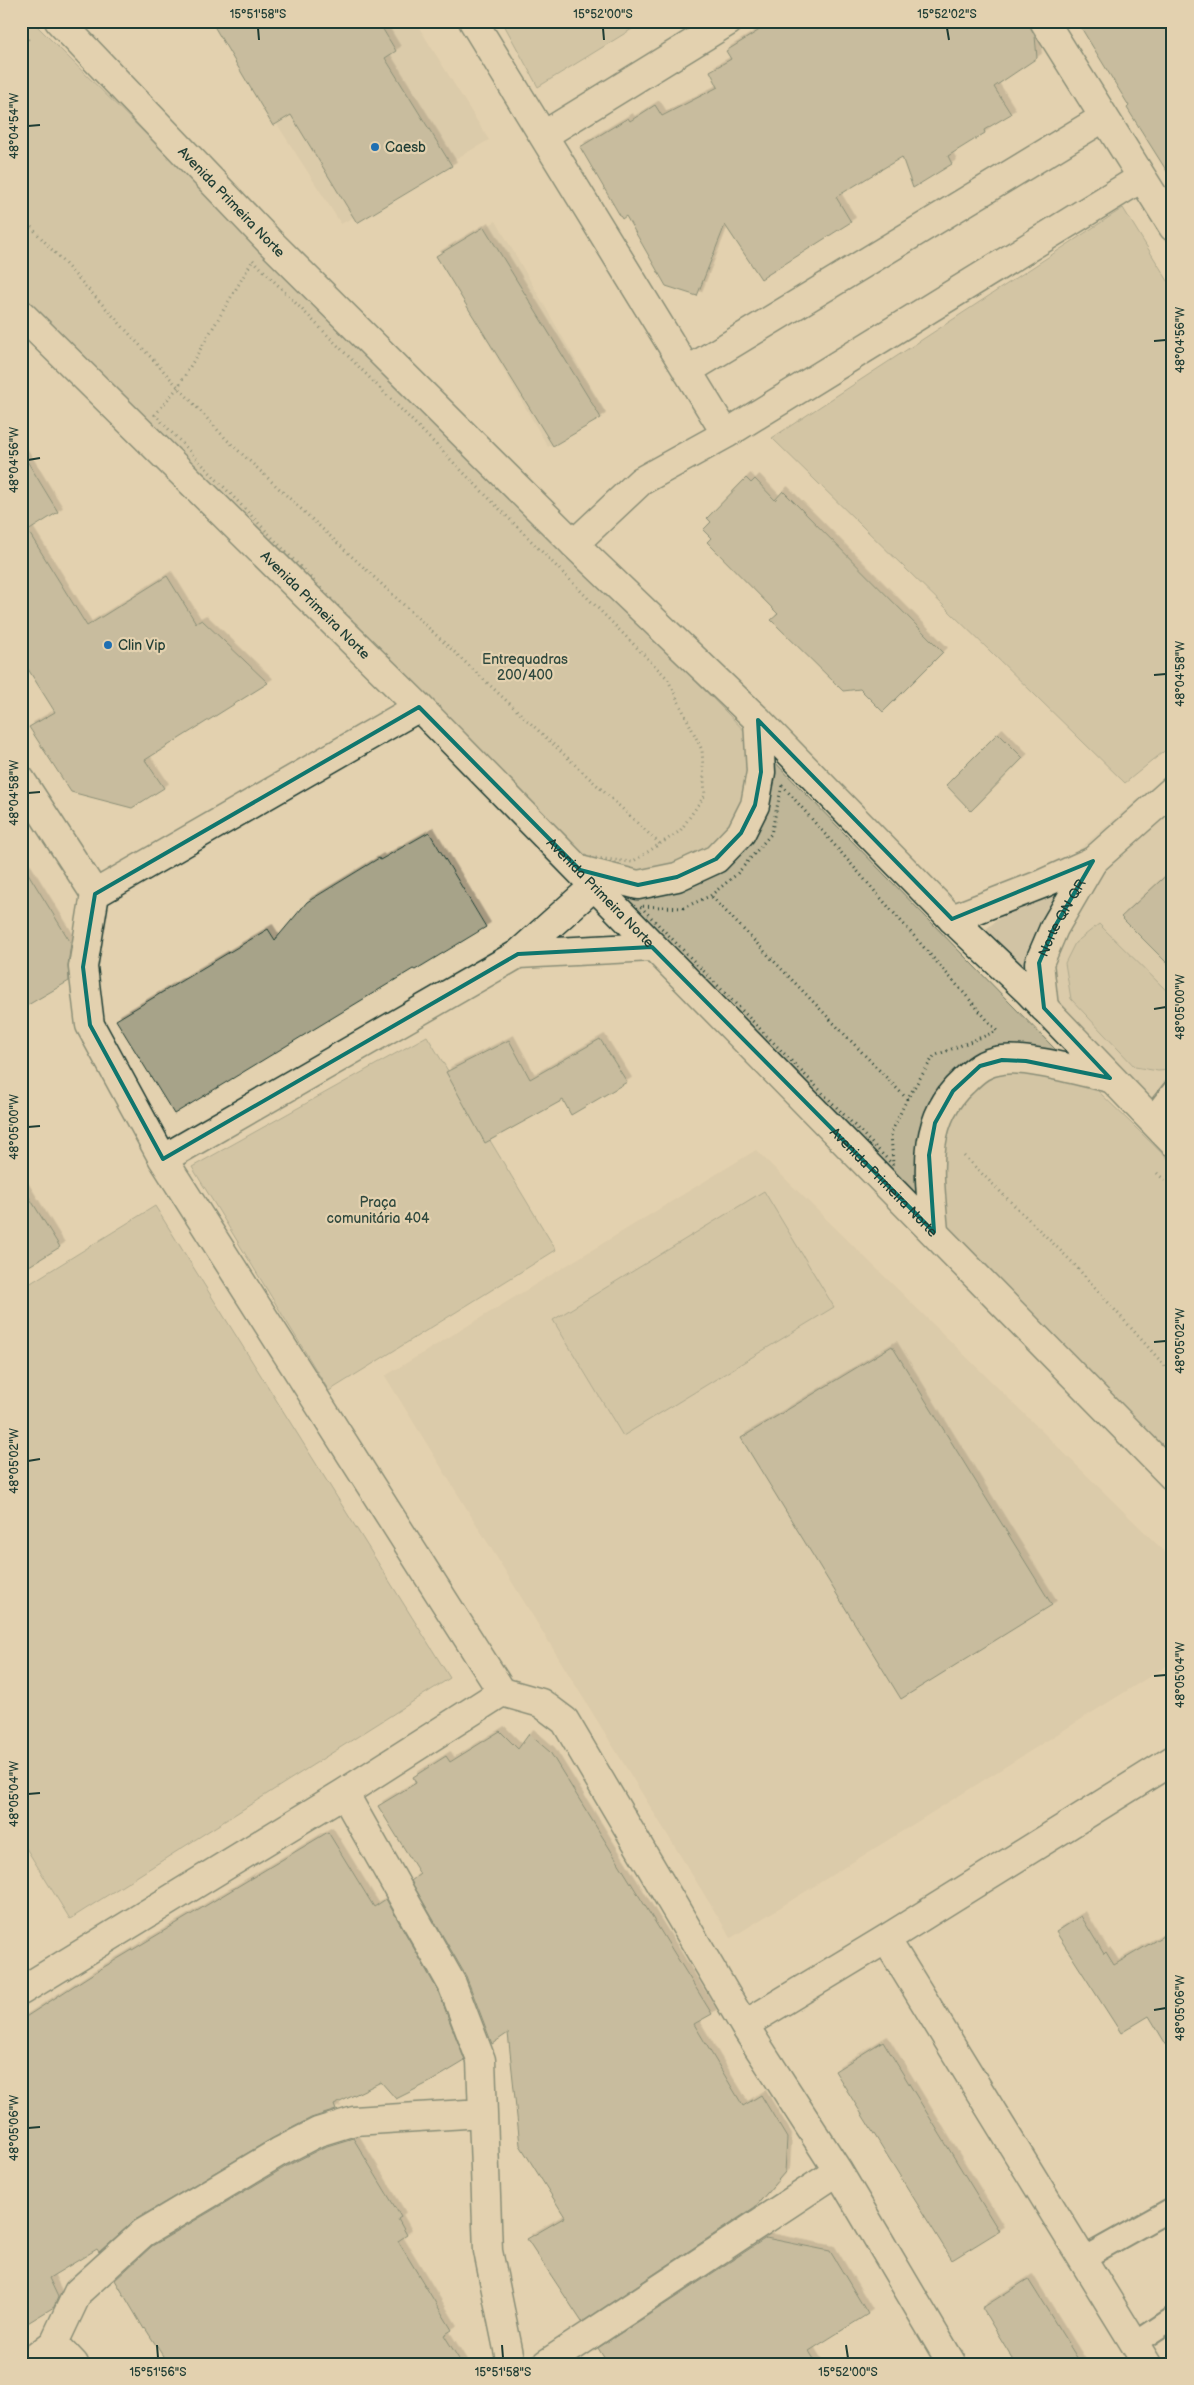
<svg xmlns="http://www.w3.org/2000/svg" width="1194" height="2385" font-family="'Balsamiq Sans',sans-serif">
<defs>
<filter id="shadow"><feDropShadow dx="4.5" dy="-4.5" stdDeviation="0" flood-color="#0004"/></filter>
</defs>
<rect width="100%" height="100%" fill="#e3d1af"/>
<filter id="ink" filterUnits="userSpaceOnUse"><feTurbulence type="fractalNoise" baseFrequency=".02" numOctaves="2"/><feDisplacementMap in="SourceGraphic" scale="10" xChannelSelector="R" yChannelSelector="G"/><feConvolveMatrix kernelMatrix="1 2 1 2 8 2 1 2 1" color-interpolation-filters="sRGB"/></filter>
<g filter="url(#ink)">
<path fill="#d1c3a4" d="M 211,21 L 415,21 L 489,140 L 341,224 Z
M 496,221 L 606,413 L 548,447 L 438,255 Z
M 1173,769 L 1173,1150 L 970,943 Z
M 756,1150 L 1173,1560 L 1173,1662 L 731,1938 L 385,1376 Z"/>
<path fill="#bfb698" stroke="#6f7a66" d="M 21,21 L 32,21 L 684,669 L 1053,1047 L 1173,1164 L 1173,1480 L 21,322 Z
M 502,21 L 645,21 L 538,87 Z
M 1123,208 L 1173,289 L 1173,744 L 1125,783 L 772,438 Z
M 1099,924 L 1173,997 L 1173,1067 L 1170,1070 L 1158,1071 L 1135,1067 L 1071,999 L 1065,963 L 1075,943 Z
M 427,1036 L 556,1250 L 329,1391 L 192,1167 Z
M 764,1191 L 834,1307 L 623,1436 L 553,1320 Z
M 155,1206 L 450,1678 L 70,1919 L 21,1840 L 21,1289 Z"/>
<path fill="#a7a389" stroke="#1f3d34" filter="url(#shadow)" d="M 211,21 L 378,21 L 396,51 L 385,58 L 452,166 L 357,223 L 291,115 L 273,126 Z
M 774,21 L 1028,21 L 1035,36 L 1037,58 L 994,87 L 1011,114 L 984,130 L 985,133 L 948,156 L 952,164 L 913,188 L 902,157 L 836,197 L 851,222 L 761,279 L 725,225 L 697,296 L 666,286 L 626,216 L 622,219 L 580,147 L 628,118 L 630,121 L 655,105 L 662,116 L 718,87 L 710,71 L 731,59 L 726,51 Z
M 1077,21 L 1173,21 L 1173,181 L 1127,108 L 1129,106 Z
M 484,227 L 601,418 L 553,446 L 436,256 Z
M 21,451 L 58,512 L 28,531 L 87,626 L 167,576 L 196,623 L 202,620 L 268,683 L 145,760 L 164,788 L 132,808 L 71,792 L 29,727 L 55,712 L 21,658 Z
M 746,478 L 751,483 L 755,479 L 775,500 L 783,491 L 943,652 L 883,712 L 860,689 L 843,691 L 771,620 L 778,614 L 707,542 L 711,538 L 703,530 L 711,522 L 707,518 Z
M 998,733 L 1023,758 L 971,811 L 946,785 Z
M 429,832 L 486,927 L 415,970 L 413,969 L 174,1114 L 116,1020 L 268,929 L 275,940 L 307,902 L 379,858 L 380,860 Z
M 21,862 L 71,943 L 68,965 L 69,981 L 21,1009 Z
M 1173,869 L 1173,969 L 1121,917 Z
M 600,1039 L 627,1082 L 571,1115 L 563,1100 L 485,1143 L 446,1072 L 509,1040 L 530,1079 Z
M 21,1184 L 60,1247 L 21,1271 Z
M 892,1346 L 1052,1605 L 901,1699 L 741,1438 Z
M 500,1731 L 518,1749 L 529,1734 L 550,1752 L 712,2014 L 694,2024 L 743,2106 L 761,2095 L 787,2138 L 785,2172 L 755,2207 L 582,2322 L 527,2239 L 565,2217 L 520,2145 L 508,2033 L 492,2044 L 466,1976 L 411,1881 L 420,1874 L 378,1806 L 416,1783 L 413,1777 L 446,1756 L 450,1762 Z
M 328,1832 L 374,1907 L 386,1899 L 438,1991 L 465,2061 L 430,2082 L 396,2099 L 381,2082 L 334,2105 L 336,2110 L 311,2118 L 271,2139 L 135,2220 L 99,2252 L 97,2249 L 49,2278 L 58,2297 L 54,2307 L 21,2327 L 21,2020 L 89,1976 Z
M 1081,1916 L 1104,1954 L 1106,1952 L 1114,1965 L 1173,1930 L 1173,2056 L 1149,2016 L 1121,2033 L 1056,1932 Z
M 883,2041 L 999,2231 L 952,2260 L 835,2071 Z
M 353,2138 L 401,2217 L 398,2219 L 407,2235 L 398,2241 L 452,2330 L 444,2335 L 462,2364 L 168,2364 L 145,2328 L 144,2329 L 115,2280 L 152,2246 L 287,2166 L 324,2147 Z
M 766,2238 L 830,2251 L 868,2314 L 809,2351 L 817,2364 L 608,2364 L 598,2348 Z
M 1028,2279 L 1081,2364 L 1016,2364 L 982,2308 Z"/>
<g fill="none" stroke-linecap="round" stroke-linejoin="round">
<defs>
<path id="lane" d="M 1150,1120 L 1173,1091
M 1084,2258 L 1173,2208
M 1134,2344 L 1173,2318"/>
<path id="street" d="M 473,21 L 726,434
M 1044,21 L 1173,227
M 544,135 L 729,21
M 687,371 L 1103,118
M 574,544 L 641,481 L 726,434 L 1141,178
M 21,780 L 95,894 L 419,707
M 95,894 L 83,967 L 90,1025 L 163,1159 L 502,1692 L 541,1703 L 565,1721 L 744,2025 L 838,2171 L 952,2364
M 518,954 L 652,947
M 163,1159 L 518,954 L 593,887
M 344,1793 L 452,1984 L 481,2060 L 488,2251 L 511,2364
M 886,1939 L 1147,2364
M 21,1991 L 344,1793 L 502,1692
M 744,2025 L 886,1939 L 1173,1760
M 54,2343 L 78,2292 L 143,2233 L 279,2152 L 318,2132 L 354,2121 L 482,2113
M 27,2364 L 54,2343 L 74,2364
M 546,2364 L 838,2171"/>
<g id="secondary">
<path id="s1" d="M 59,21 L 269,241 L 574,544 L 758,720 L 952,919 L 1028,991 L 1173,1142"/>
<path id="s2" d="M 21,314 L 419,707 L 1173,1477"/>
<path d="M 580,870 L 638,885 L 677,877 L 716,859 L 741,833 L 755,805 L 761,772 L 758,720"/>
<path d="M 952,919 L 1042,884 L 1093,861"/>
<path id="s3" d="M 1044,1008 L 1039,963 L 1054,928 L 1093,861 L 1173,790"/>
<path d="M 934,1232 C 930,1179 919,1122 963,1082 C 975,1070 984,1062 1002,1060 C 1027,1056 1083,1072 1110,1078"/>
</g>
</defs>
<use href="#lane" stroke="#1f3d34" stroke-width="25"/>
<use href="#street" stroke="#1f3d34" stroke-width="31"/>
<use href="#secondary" stroke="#1f3d34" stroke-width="31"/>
<path stroke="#1f3d34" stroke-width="3" stroke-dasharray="1 4" stroke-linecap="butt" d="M 21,32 L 30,40
M 21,216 L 226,439 L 660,844
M 253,260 L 667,678 L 702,750 L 705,795 L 680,831 L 632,862 L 577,856 L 155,415 L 178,387 Z
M 782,785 L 997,1031 L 934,1056 L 907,1099 L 891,1133 L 893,1165 L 640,906 L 683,908 L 710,896 L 737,874 L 771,834 Z
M 712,897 L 909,1101
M 964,1156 L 1073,1263 L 1173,1375
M 1157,1173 L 1173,1188"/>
<use href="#lane" stroke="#e3d1af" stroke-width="21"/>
<use href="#street" stroke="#e3d1af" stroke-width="28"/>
<use href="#secondary" stroke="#e3d1af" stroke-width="28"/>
</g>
</g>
<path d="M0 0H1194V2385H0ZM 419,707 L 580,870 L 638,885 L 677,877 L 716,859 L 741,833 L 755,805 L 761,772 L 758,720 L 952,919 L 1093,861 L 1054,928 L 1039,963 L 1044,1008 L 1110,1078 L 1026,1061 L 1002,1060 L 980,1066 L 953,1091 L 935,1123 L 929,1155 L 934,1232 L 652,947 L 518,954 L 163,1159 L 90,1025 L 83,967 L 95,894 Z" fill="#e3d1af" fill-opacity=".55" fill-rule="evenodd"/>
<path fill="none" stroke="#0f766e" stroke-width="4" stroke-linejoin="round" d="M 419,707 L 580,870 L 638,885 L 677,877 L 716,859 L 741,833 L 755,805 L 761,772 L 758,720 L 952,919 L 1093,861 L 1054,928 L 1039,963 L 1044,1008 L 1110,1078 L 1026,1061 L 1002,1060 L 980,1066 L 953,1091 L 935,1123 L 929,1155 L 934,1232 L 652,947 L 518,954 L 163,1159 L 90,1025 L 83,967 L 95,894 Z"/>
<path fill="none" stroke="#1f3d34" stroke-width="2" d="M 258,28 L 259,40M 603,28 L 604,40M 947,28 L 949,40M 28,126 L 40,125M 1154,341 L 1166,340M 28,460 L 40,458M 1154,675 L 1166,674M 28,793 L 40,792M 1154,1009 L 1166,1007M 28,1127 L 40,1126M 1154,1342 L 1166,1341M 28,1461 L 40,1459M 1154,1676 L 1166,1675M 28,1794 L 40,1793M 1154,2010 L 1166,2008M 28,2128 L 40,2127M 157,2345 L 158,2358M 502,2345 L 503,2358M 846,2345 L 848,2358"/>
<g fill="#1f6fb2" stroke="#e3d1af" stroke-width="2">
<circle cx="375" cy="147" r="5"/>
<circle cx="108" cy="645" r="5"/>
</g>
<g text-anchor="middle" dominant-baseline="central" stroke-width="4.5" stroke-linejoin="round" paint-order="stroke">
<g font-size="14" fill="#1f3d34" stroke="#e3d1af" text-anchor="start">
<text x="385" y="147">Caesb</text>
<text x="118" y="645">Clin Vip</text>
</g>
<g font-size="14" fill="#1f3d34" stroke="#e3d1af">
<text stroke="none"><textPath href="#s1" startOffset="250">Avenida Primeira Norte</textPath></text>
<text stroke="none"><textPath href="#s2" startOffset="414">Avenida Primeira Norte</textPath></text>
<text stroke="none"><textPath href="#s2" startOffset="819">Avenida Primeira Norte</textPath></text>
<text stroke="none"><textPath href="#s3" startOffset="96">Norte QN QR</textPath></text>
<text stroke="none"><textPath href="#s2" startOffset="1224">Avenida Primeira Norte</textPath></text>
</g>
<g font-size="14" fill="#2f493e" stroke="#e3d1af">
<text x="525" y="659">Entrequadras<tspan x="525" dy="16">200/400</tspan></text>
<text x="378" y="1202">Praça<tspan x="378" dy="16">comunitária 404</tspan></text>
</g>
</g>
<rect width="1194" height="2385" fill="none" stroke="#e3d1af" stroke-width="55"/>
<rect x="28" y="28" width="1138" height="2330" fill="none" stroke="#1f3d34" stroke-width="2"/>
<g font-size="12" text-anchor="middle" fill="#1f3d34">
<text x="258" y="18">15°51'58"S</text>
<text x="603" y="18">15°52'00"S</text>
<text x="947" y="18">15°52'02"S</text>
<text transform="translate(14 126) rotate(-90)" y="4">48°04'54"W</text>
<text transform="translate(1180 340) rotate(-90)" y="4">48°04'56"W</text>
<text transform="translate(14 460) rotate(-90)" y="4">48°04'56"W</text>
<text transform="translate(1180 674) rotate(-90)" y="4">48°04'58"W</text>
<text transform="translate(14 793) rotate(-90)" y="4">48°04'58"W</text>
<text transform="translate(1180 1007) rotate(-90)" y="4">48°05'00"W</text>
<text transform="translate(14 1127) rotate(-90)" y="4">48°05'00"W</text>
<text transform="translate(1180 1341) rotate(-90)" y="4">48°05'02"W</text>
<text transform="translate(14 1461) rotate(-90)" y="4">48°05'02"W</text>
<text transform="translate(1180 1675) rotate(-90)" y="4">48°05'04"W</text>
<text transform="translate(14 1794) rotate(-90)" y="4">48°05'04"W</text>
<text transform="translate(1180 2008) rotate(-90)" y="4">48°05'06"W</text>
<text transform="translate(14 2128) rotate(-90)" y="4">48°05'06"W</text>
<text x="158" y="2376">15°51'56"S</text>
<text x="503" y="2376">15°51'58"S</text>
<text x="848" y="2376">15°52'00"S</text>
</g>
</svg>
